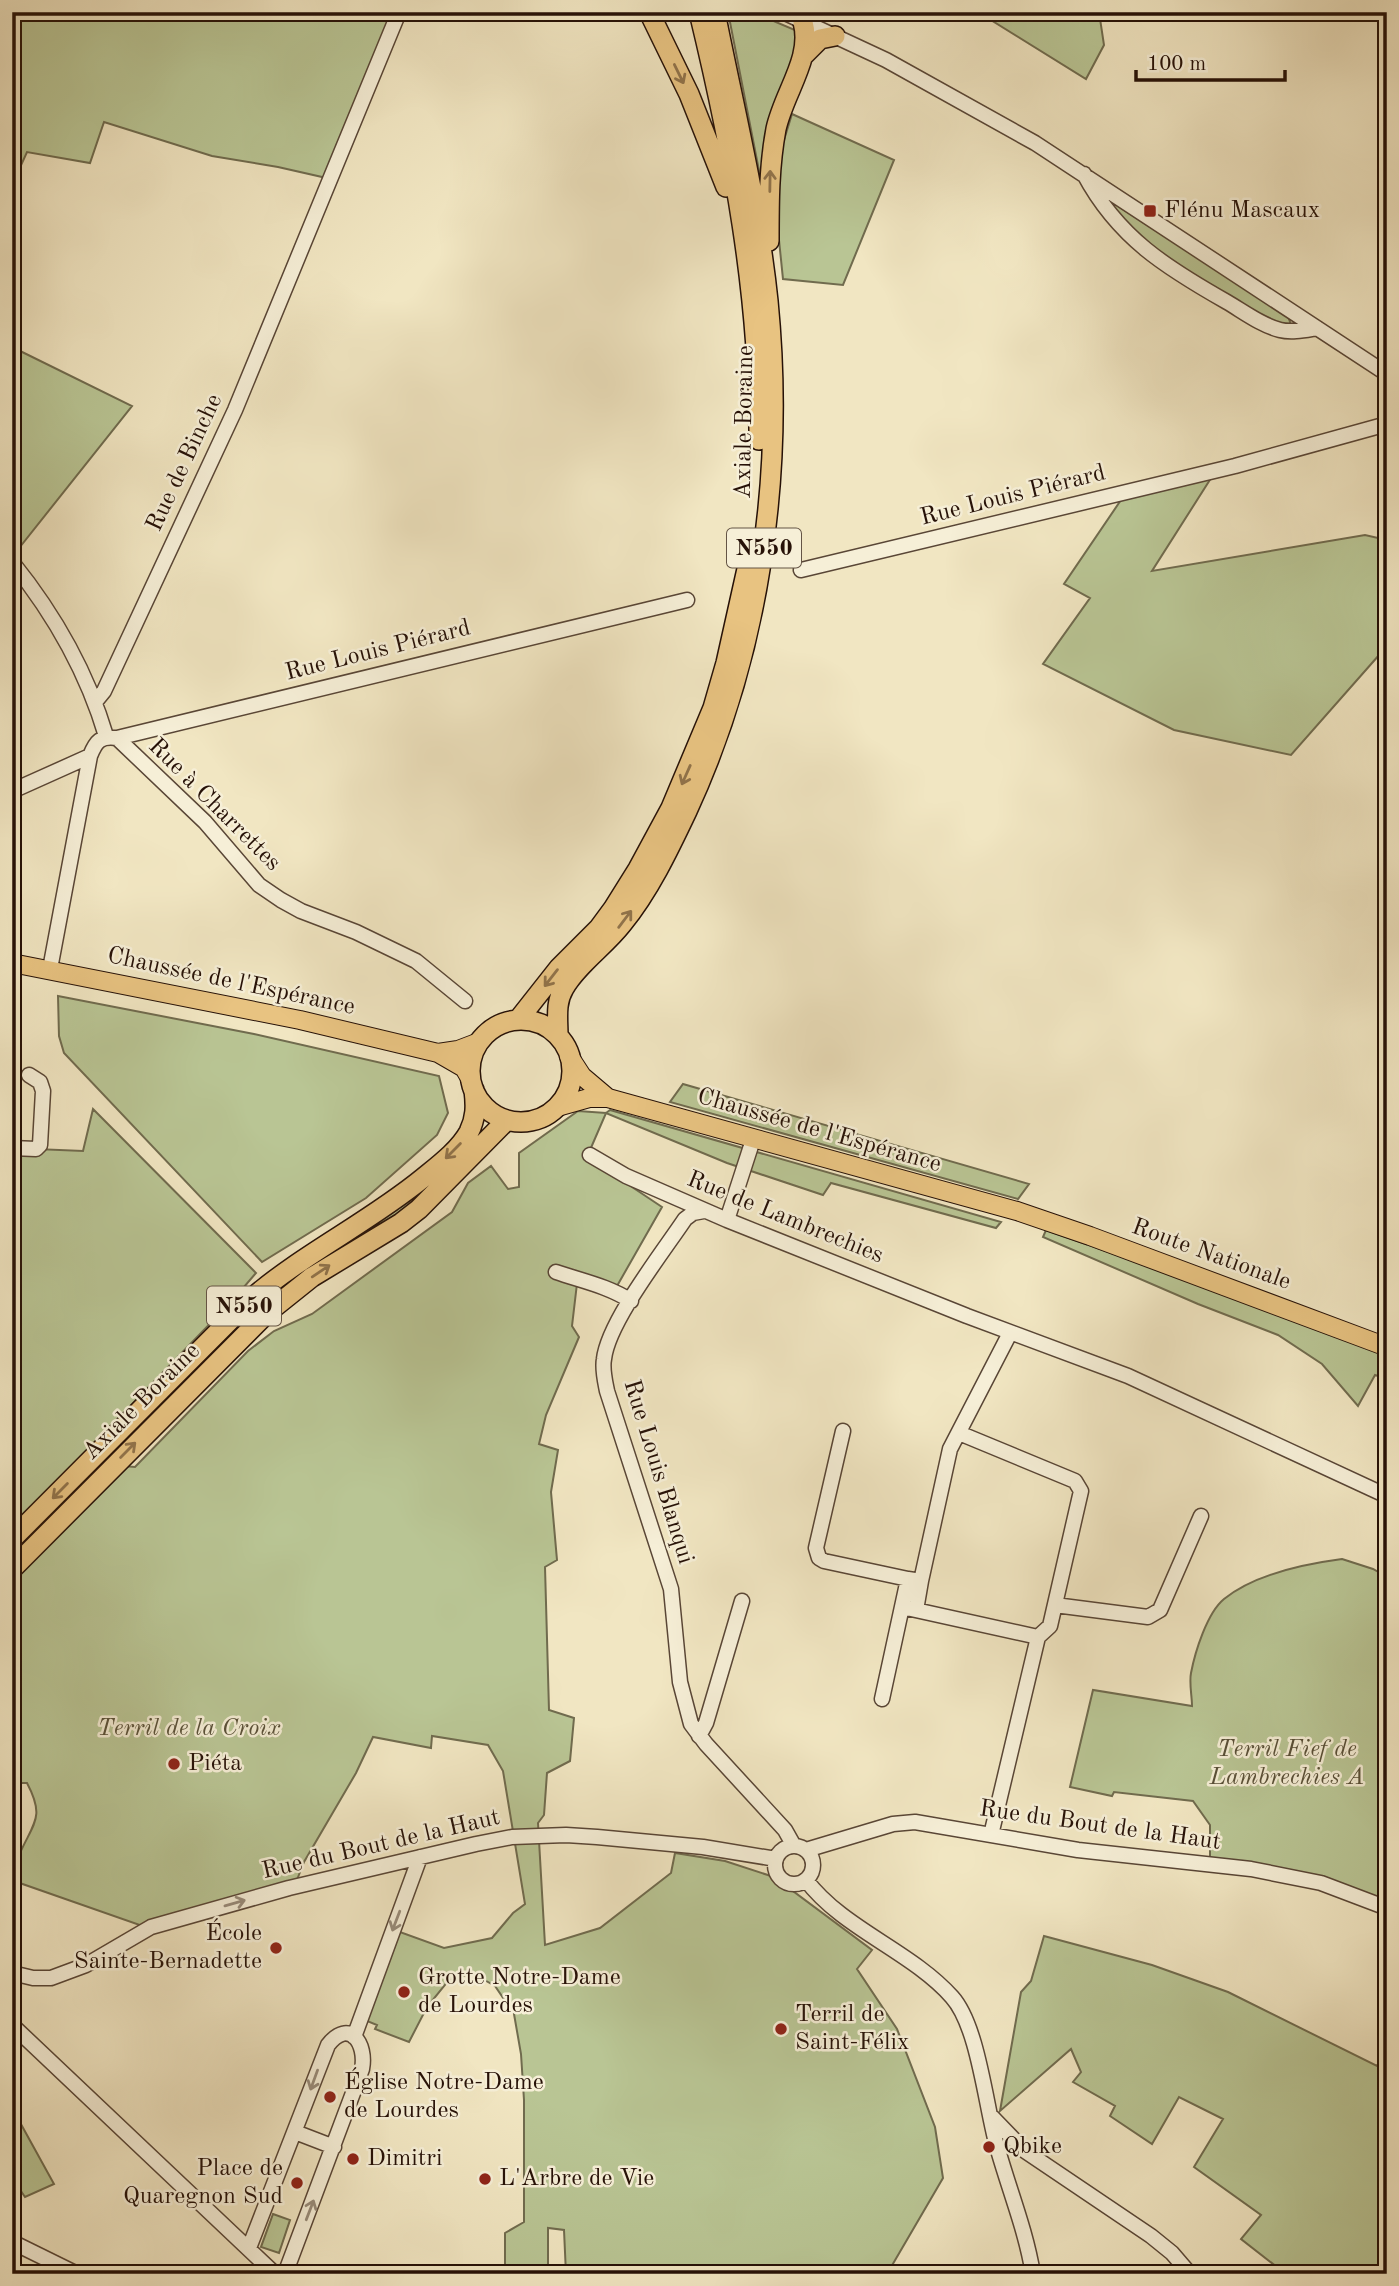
<svg xmlns="http://www.w3.org/2000/svg" width="1399" height="2286" font-family="'Old Standard TT',serif">
<rect width="100%" height="100%" fill="#f1e6c2"/>
<filter id="stains"><feTurbulence type="fractalNoise" baseFrequency=".00286" numOctaves="4"/><feColorMatrix values="0 0 0 0 .2 0 0 0 0 .09 0 0 0 0 .02 0 0 0 .5 -.17"/></filter>
<radialGradient id="worn" r=".72"><stop offset=".6" stop-color="#630" stop-opacity="0"/><stop offset="1" stop-color="#630" stop-opacity=".3"/></radialGradient>
<path fill="#b9c594" stroke="#706b4e" stroke-width="2" d="M 12,12 L 399,12 L 331,179 L 278,167 L 212,156 L 104,122 L 90,163 L 27,152 L 12,185 Z
M 728,12 L 752,12 L 802,33 L 762,186 Z
M 978,12 L 1099,12 L 1104,45 L 1086,79 Z
M 792,114 L 894,160 L 843,285 L 783,279 L 776,211 L 780,153 Z
M 1107,199 L 1288,316 L 1291,325 L 1287,329 L 1176,272 L 1127,226 Z
M 12,347 L 132,406 L 12,557 Z
M 1213,475 L 1152,571 L 1365,535 L 1387,540 L 1387,646 L 1291,755 L 1174,730 L 1043,664 L 1090,598 L 1064,584 L 1123,497 Z
M 58,996 L 254,1034 L 439,1076 L 448,1113 L 437,1135 L 366,1198 L 262,1262 L 64,1053 L 59,1036 Z
M 683,1084 L 1029,1184 L 1018,1199 L 670,1102 Z
M 93,1109 L 256,1273 L 232,1301 L 12,1528 L 12,1148 L 83,1151 Z
M 610,1110 L 1001,1222 L 996,1228 L 831,1183 L 823,1195 L 727,1163 L 606,1113 L 587,1157 L 662,1207 L 617,1286 L 578,1275 L 572,1326 L 579,1337 L 546,1415 L 539,1444 L 558,1450 L 551,1492 L 557,1560 L 545,1567 L 549,1710 L 574,1718 L 570,1761 L 547,1773 L 544,1815 L 538,1823 L 545,1945 L 600,1928 L 671,1873 L 675,1853 L 725,1861 L 774,1877 L 872,1950 L 857,1969 L 897,2029 L 935,2127 L 943,2178 L 887,2274 L 737,2274 L 714,2267 L 708,2274 L 566,2274 L 564,2230 L 548,2228 L 548,2274 L 505,2274 L 505,2233 L 524,2222 L 524,2100 L 521,2054 L 514,2014 L 495,1986 L 472,1973 L 448,1981 L 427,2007 L 409,2042 L 375,2029 L 377,2025 L 367,2021 L 400,1932 L 444,1948 L 492,1938 L 513,1913 L 525,1904 L 503,1771 L 488,1745 L 432,1736 L 431,1748 L 373,1737 L 356,1773 L 304,1862 L 293,1890 L 151,1929 L 14,1881 C 16,1872 16,1861 20,1853 C 34,1822 45,1817 27,1783 L 12,1783 L 12,1578 L 123,1466 L 135,1467 L 248,1351 L 274,1331 L 312,1314 L 452,1212 L 468,1183 L 491,1166 L 508,1189 L 519,1187 L 519,1153 L 578,1111 L 606,1113 Z
M 473,1143 L 411,1207 L 328,1259 L 12,1562 L 12,1548 L 268,1292 Z
M 1046,1230 L 1268,1308 L 1387,1353 L 1387,1379 L 1375,1375 L 1358,1406 L 1322,1364 L 1278,1335 L 1198,1304 L 1043,1237 Z
M 1342,1559 L 1373,1569 L 1387,1577 L 1387,1908 L 1321,1883 L 1210,1865 L 1210,1825 L 1193,1801 L 1114,1792 L 1112,1796 L 1070,1787 L 1093,1690 L 1192,1706 C 1192,1696 1189,1683 1191,1673 C 1195,1652 1207,1613 1224,1599 C 1255,1574 1304,1564 1342,1559 Z
M 1044,1936 L 1152,1965 L 1228,1992 L 1377,2066 L 1387,2048 L 1387,2245 L 1376,2274 L 1287,2274 L 1282,2271 L 1241,2239 L 1261,2215 L 1194,2167 L 1223,2119 L 1179,2097 L 1152,2144 L 1110,2116 L 1115,2106 L 1073,2082 L 1081,2072 L 1071,2049 L 1000,2111 L 1021,1992 L 1031,1981 Z
M 12,2113 L 17,2117 L 54,2184 L 25,2197 L 12,2178 Z
M 273,2214 L 290,2220 L 279,2253 L 261,2247 Z"/>
<g fill="none" stroke-linecap="round" stroke-linejoin="round">
<defs>
<path id="minor" d="M 783,12 L 886,60 L 1035,143 L 1387,374
M 1084,174 C 1118,238 1167,268 1227,302 C 1244,312 1261,325 1280,330 C 1292,333 1305,330 1317,328
M 12,562 C 54,614 87,672 106,736
M 801,570 L 1235,466 L 1387,424
M 95,702 L 104,691 L 235,410 L 399,12
M 117,738 L 205,822 L 259,885 L 281,900 L 301,911 L 356,932 L 416,961 L 465,1001
M 12,791 L 90,756
M 50,969 L 90,756 C 96,741 100,736 117,738 L 687,600
M 12,1148 L 36,1149 L 40,1145 L 43,1091 L 40,1082 L 29,1075
M 590,1155 L 626,1176 L 727,1220 L 967,1316 L 1128,1376 L 1387,1496
M 704,1211 L 693,1213 L 685,1219 C 663,1252 608,1322 604,1359 C 602,1369 605,1381 607,1391 L 671,1589 L 680,1682 L 691,1724 L 706,1744 L 785,1830 L 794,1846
M 727,1220 L 751,1146 L 752,1137
M 556,1272 C 582,1281 608,1286 631,1301
M 843,1431 L 816,1548 L 819,1558 L 824,1561 L 908,1579
M 959,1433 L 1075,1481 L 1081,1491 L 1050,1626 L 1038,1637 L 991,1835
M 1055,1605 L 1148,1617 L 1160,1610 L 1201,1516
M 902,1607 L 1038,1637
M 916,1610 L 921,1581
M 882,1699 L 908,1579 L 921,1581 L 950,1449 L 1010,1333
M 699,1736 L 706,1723 L 742,1601
M775 1865a19 19 0 1 1 38 0a19 19 0 1 1-38 0Z
M 806,1850 L 893,1824 L 915,1822 L 1078,1850 L 1251,1869 L 1321,1883 L 1387,1908
M 806,1880 C 843,1929 911,1951 952,1997 C 979,2027 986,2110 998,2150 C 1010,2192 1026,2231 1033,2274
M 12,1973 L 33,1978 L 51,1978 L 86,1965 L 151,1927 L 289,1888 L 476,1844 L 512,1837 L 566,1835 L 597,1837 L 703,1847 L 776,1859
M 12,2025 L 275,2274
M 354,2037 L 420,1857
M 992,2117 L 1025,2151 L 1151,2236 L 1172,2253 L 1190,2274
M 295,2132 L 334,2147
M 12,2242 L 77,2274
M 249,2248 L 328,2045 C 349,2018 367,2043 362,2069 L 285,2274"/>
<path id="major" d="M 12,963 L 300,1020 L 438,1053 L 464,1068 L 471,1080
M 438,1053 L 458,1050 L 479,1042
M 569,1056 L 582,1076 L 608,1098
M 557,1107 L 589,1098 L 608,1098 L 1017,1211 L 1090,1236 L 1387,1347"/>
<path id="highway" d="M 649,12 L 689,94 L 726,187
M 699,12 C 733,153 760,295 759,440
M 804,55 L 820,39 L 835,36
M 769,241 C 769,203 769,166 776,129 C 784,92 813,58 803,22
M 518,1020 L 559,968 L 599,928 L 613,909 L 638,869 L 671,808 L 713,708 L 726,663 L 749,560
M470 1071a51 51 0 1 1 102 0a51 51 0 1 1-102 0Z
M 558,1036 C 558,1019 555,1003 564,988 C 578,964 605,946 622,924 C 649,891 669,849 687,811 C 760,653 785,474 768,301 C 758,204 734,108 715,12
M 12,1539 L 251,1299 C 304,1253 368,1223 423,1178 C 439,1165 459,1150 469,1132 C 476,1118 476,1106 474,1090
M 12,1569 L 267,1313 L 312,1277 L 401,1223 L 419,1209 L 507,1120"/>
</defs>
<use href="#minor" stroke="#594636" stroke-width="17"/>
<use href="#major" stroke="#261107" stroke-width="20"/>
<use href="#highway" stroke="#261107" stroke-width="22"/>
<use href="#minor" stroke="#f6efd7" stroke-width="14"/>
<use href="#major" stroke="#e8c381" stroke-width="18"/>
<use href="#highway" stroke="#e8c381" stroke-width="19"/>
</g>
<defs><path id="oneway-shaft" d="M-6 0H5M1.5-3L5.5 0L1.5 3" fill="none" stroke-width="1.6" stroke-linecap="round" stroke-linejoin="round" transform="scale(1.75)"/></defs>
<g stroke="#91734a">
<use href="#oneway-shaft" transform="translate(679 74) rotate(64)"/>
<use href="#oneway-shaft" transform="translate(770 181) rotate(-89)"/>
<use href="#oneway-shaft" transform="translate(686 775) rotate(114)"/>
<use href="#oneway-shaft" transform="translate(625 919) rotate(-53)"/>
<use href="#oneway-shaft" transform="translate(551 978) rotate(128)"/>
<use href="#oneway-shaft" transform="translate(453 1151) rotate(135)"/>
<use href="#oneway-shaft" transform="translate(321 1271) rotate(-34)"/>
<use href="#oneway-shaft" transform="translate(128 1450) rotate(-45)"/>
<use href="#oneway-shaft" transform="translate(60 1491) rotate(135)"/>
</g>
<g stroke="#988b79">
<use href="#oneway-shaft" transform="translate(235 1903) rotate(-16)"/>
<use href="#oneway-shaft" transform="translate(396 1921) rotate(111)"/>
<use href="#oneway-shaft" transform="translate(314 2080) rotate(110)"/>
<use href="#oneway-shaft" transform="translate(310 2210) rotate(-69)"/>
</g>
<g fill="#8f2418" stroke="#f6efd7" stroke-width="2.5">
<rect x="1143" y="204" width="14" height="14" rx="3.5"/>
<circle cx="174" cy="1764" r="7"/>
<circle cx="276" cy="1948" r="7"/>
<circle cx="404" cy="1992" r="7"/>
<circle cx="781" cy="2029" r="7"/>
<circle cx="330" cy="2097" r="7"/>
<circle cx="989" cy="2147" r="7"/>
<circle cx="353" cy="2159" r="7"/>
<circle cx="485" cy="2179" r="7"/>
<circle cx="297" cy="2183" r="7"/>
</g>
<g text-anchor="middle" dominant-baseline="central" stroke-width="5" stroke-linejoin="round" paint-order="stroke">
<g fill="#f6efd7" stroke="#645445" stroke-width="2">
<rect x="727" y="528.5" width="74" height="39" rx="5"/>
<rect x="207" y="1286.5" width="74" height="39" rx="5"/>
</g>
<g font-size="23" font-weight="bold" fill="#261107">
<text x="764" y="548">N550</text>
<text x="244" y="1306">N550</text>
</g>
<g font-size="24" fill="#261107" stroke="#f6efd7" text-anchor="start">
<text x="1164" y="211">Flénu Mascaux</text>
<text x="188" y="1764">Piéta</text>
<text x="262" y="1934" text-anchor="end">École<tspan x="262" dy="28">Sainte-Bernadette</tspan></text>
<text x="418" y="1978">Grotte Notre-Dame<tspan x="418" dy="28">de Lourdes</tspan></text>
<text x="795" y="2015">Terril de<tspan x="795" dy="28">Saint-Félix</tspan></text>
<text x="344" y="2083">Église Notre-Dame<tspan x="344" dy="28">de Lourdes</tspan></text>
<text x="1003" y="2147">Qbike</text>
<text x="367" y="2159">Dimitri</text>
<text x="283" y="2169" text-anchor="end">Place de<tspan x="283" dy="28">Quaregnon Sud</tspan></text>
<text x="499" y="2179">L'Arbre de Vie</text>
</g>
<g font-size="24" fill="#261107" stroke="#f6efd7">
<text transform="translate(745 422) rotate(-89)">Axiale Boraine</text>
<text transform="translate(185 463) rotate(-65)">Rue de Binche</text>
<text transform="translate(1013 496) rotate(-14)">Rue Louis Piérard</text>
<text transform="translate(378 651) rotate(-14)">Rue Louis Piérard</text>
<text transform="translate(214 805) rotate(45)">Rue à Charrettes</text>
<text transform="translate(231 982) rotate(12)">Chaussée de l'Espérance</text>
<text transform="translate(819 1131) rotate(16)">Chaussée de l'Espérance</text>
<text transform="translate(785 1218) rotate(22)">Rue de Lambrechies</text>
<text transform="translate(1211 1255) rotate(20)">Route Nationale</text>
<text transform="translate(142 1402) rotate(-45)">Axiale Boraine</text>
<text transform="translate(658 1472) rotate(73)">Rue Louis Blanqui</text>
<text transform="translate(1100 1826) rotate(8)">Rue du Bout de la Haut</text>
<text transform="translate(381 1845) rotate(-13)">Rue du Bout de la Haut</text>
</g>
<g font-size="24" font-style="italic" fill="#595038" stroke="#f6efd7">
<text x="189" y="1729">Terril de la Croix</text>
<text x="1287" y="1750">Terril Fief de<tspan x="1287" dy="28">Lambrechies A</tspan></text>
</g>
</g>
<rect width="1399" height="2286" fill="none" stroke="#f1e6c2" stroke-width="42"/>
<rect x="14" y="14" width="1371" height="2258" fill="none" stroke="#261107" stroke-width="3.5"/>
<rect x="21" y="21" width="1357" height="2244" fill="none" stroke="#261107" stroke-width="2"/>
<path d="M1136 70v10h149v-10" fill="none" stroke="#261107" stroke-width="3.5"/>
<text x="1147" y="70" font-size="21" fill="#261107" stroke="#f6efd7" stroke-width="5" paint-order="stroke">100 m</text>
<rect width="100%" height="100%" filter="url(#stains)"/>
<rect width="100%" height="100%" fill="url(#worn)"/>
</svg>
